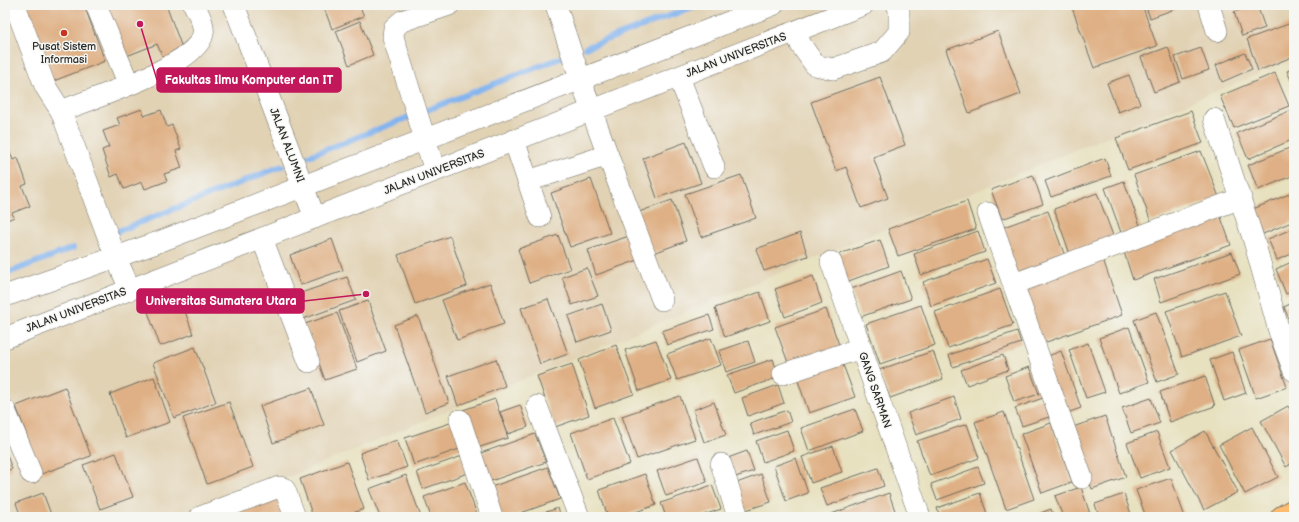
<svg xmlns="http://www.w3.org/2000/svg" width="1299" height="522" font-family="'Balsamiq Sans',sans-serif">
<rect width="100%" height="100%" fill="#f6f6f2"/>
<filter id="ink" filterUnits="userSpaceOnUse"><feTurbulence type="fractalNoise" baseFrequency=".025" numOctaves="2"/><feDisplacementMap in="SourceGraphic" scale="8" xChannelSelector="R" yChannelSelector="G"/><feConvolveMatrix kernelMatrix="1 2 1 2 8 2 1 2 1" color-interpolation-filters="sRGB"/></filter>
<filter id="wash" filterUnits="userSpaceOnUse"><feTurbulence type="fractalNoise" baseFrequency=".012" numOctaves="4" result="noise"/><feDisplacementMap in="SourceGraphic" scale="16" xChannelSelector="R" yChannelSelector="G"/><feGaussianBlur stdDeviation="0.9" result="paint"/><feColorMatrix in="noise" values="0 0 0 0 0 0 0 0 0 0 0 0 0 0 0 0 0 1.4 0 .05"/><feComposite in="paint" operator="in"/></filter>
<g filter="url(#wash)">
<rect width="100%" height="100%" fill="#e7e1bf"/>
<path fill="#e1d2b4" d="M 5,5 L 1294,5 L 1294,59 L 192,517 L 5,517 Z"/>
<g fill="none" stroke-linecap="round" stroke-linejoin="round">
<path stroke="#83b4ef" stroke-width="6" d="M 585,48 L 698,5
M 309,156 L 563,57
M 111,234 L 282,166
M 5,274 L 73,248"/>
</g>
<g id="blocks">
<path fill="#dfb085" d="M 22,5 L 84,5 L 105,61 L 51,82 Z
M 99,5 L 166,5 L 184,53 L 164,60 L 157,44 L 119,59 Z
M 323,5 L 359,5 L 364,16 L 332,29 Z
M 1071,5 L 1142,5 L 1157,46 L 1094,68 Z
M 1145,5 L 1186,5 L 1150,18 Z
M 1253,5 L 1257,5 L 1265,28 L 1242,36 L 1234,12 Z
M 360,21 L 373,55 L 349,65 L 336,31 Z
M 1294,22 L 1294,56 L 1258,71 L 1247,39 Z
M 998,31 L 1021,94 L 969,113 L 946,50 Z
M 1168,47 L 1180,82 L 1154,92 L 1141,57 Z
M 1201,48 L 1209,70 L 1183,79 L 1175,57 Z
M 1245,53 L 1252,69 L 1222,82 L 1216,65 Z
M 1294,68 L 1294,87 L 1287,71 Z
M 1275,73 L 1289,106 L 1234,128 L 1220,96 Z
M 1129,75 L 1140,104 L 1118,112 L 1107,83 Z
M 880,77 L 905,145 L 873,157 L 888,198 L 861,208 L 846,167 L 836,171 L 811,102 Z
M 142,109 L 144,116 L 161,110 L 167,127 L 172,125 L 181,149 L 176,151 L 182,168 L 164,174 L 167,181 L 145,189 L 142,182 L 124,189 L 118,174 L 111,177 L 102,150 L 109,147 L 103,131 L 120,125 L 117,118 Z
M 1294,109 L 1294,139 L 1248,159 L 1237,133 Z
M 1191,111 L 1203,143 L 1128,170 L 1116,138 Z
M 686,142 L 701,183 L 657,198 L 643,158 Z
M 7,145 L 13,160 L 18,158 L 27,184 L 22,186 L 30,206 L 12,213 L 14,217 L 5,221 L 5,146 Z
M 1294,146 L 1294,175 L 1258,190 L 1248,165 Z
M 1201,151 L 1219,197 L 1151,222 L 1134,175 Z
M 1105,158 L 1111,176 L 1051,197 L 1045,181 Z
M 741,175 L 756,218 L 701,237 L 685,194 Z
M 1033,175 L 1043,204 L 1002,219 L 991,190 Z
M 591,179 L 610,233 L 570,247 L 551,193 Z
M 1124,181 L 1142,231 L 1123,238 L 1105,188 Z
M 1294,192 L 1294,221 L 1263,234 L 1253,209 Z
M 1097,193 L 1114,238 L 1070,254 L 1054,209 Z
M 672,200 L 686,241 L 651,254 L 636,213 Z
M 967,201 L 976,229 L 898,256 L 888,229 Z
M 1048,211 L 1065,256 L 1015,275 L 998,229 Z
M 1220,215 L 1231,245 L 1133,280 L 1123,249 Z
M 1294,228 L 1294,253 L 1277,260 L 1268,239 Z
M 978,231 L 985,252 L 921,275 L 914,254 Z
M 800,233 L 808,256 L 764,271 L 756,249 Z
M 558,235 L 570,269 L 529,283 L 518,249 Z
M 632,235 L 641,259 L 596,275 L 588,250 Z
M 450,236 L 467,286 L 415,304 L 398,255 Z
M 332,239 L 343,270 L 300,285 L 290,255 Z
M 880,240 L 889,266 L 846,282 L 836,255 Z
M 1232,252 L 1240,274 L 1161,302 L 1154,279 Z
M 987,259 L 996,283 L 931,306 L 923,282 Z
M 1103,259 L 1122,315 L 1041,344 L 1021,288 Z
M 1294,261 L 1294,290 L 1286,294 L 1276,269 Z
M 587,268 L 598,296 L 572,305 L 562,277 Z
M 901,271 L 911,299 L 860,317 L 851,289 Z
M 813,276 L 822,303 L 785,317 L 775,289 Z
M 347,277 L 356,300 L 303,319 L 295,295 Z
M 490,283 L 504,324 L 457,340 L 442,300 Z
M 1000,289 L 1013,325 L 948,348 L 935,312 Z
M 1225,291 L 1241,336 L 1182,357 L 1166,311 Z
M 760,292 L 770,321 L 725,337 L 715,308 Z
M 548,299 L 568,354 L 540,364 L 521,308 Z
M 181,300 L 193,334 L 160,346 L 148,312 Z
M 368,301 L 386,351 L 357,362 L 339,311 Z
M 1294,302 L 1294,331 L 1284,307 Z
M 602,304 L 611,330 L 577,342 L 568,316 Z
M 921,305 L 935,345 L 880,364 L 866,324 Z
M 826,309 L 841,350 L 790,368 L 775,327 Z
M 1156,312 L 1179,374 L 1157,382 L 1134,320 Z
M 337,313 L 357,369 L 325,380 L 305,324 Z
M 709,315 L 714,329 L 667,345 L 662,331 Z
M 418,316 L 449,403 L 425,412 L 394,325 Z
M 1129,327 L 1149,382 L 1119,393 L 1099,338 Z
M 1017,331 L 1021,343 L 953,367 L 949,355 Z
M 711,338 L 721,365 L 677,380 L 667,354 Z
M 1270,339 L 1287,387 L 1256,398 L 1239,350 Z
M 656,340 L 671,380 L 639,391 L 625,350 Z
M 748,341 L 755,362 L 726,372 L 719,351 Z
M 1088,343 L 1105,392 L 1086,398 L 1069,350 Z
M 616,345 L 634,394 L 595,408 L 579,360 Z
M 195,347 L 216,402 L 174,418 L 153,363 Z
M 933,351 L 943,379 L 890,398 L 879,370 Z
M 1061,351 L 1081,408 L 1064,414 L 1043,358 Z
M 1232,352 L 1246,393 L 1224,401 L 1210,360 Z
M 1003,355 L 1008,370 L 967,385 L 961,370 Z
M 496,359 L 505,386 L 458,406 L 448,376 Z
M 773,359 L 779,377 L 734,393 L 727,375 Z
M 842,362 L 855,397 L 809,413 L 797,378 Z
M 572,364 L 589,415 L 555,427 L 537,376 Z
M 1029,367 L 1039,394 L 1014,402 L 1005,376 Z
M 1205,376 L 1215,406 L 1170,422 L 1160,392 Z
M 154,377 L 170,422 L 126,438 L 110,394 Z
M 778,385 L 784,403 L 748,416 L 742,398 Z
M 65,387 L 91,456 L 41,474 L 16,406 Z
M 311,388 L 324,425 L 273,443 L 260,406 Z
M 680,396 L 695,439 L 637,459 L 622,416 Z
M 954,397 L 961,419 L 916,435 L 908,413 Z
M 1043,398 L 1049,417 L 1022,426 L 1015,408 Z
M 1151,398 L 1160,423 L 1131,433 L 1122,408 Z
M 495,399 L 508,438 L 477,448 L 463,410 Z
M 229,402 L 253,467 L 207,484 L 183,418 Z
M 714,402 L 726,435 L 704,442 L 693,410 Z
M 520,405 L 528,427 L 508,434 L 500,412 Z
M 1288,406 L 1294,417 L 1294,462 L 1286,467 L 1261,421 Z
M 855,409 L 863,431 L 809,451 L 801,428 Z
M 787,410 L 791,422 L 754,435 L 750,423 Z
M 1004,412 L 1034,499 L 1006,509 L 975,422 Z
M 1105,416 L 1126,477 L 1092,489 L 1070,428 Z
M 613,418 L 630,464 L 587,479 L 571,433 Z
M 453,422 L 462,448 L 414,465 L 405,438 Z
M 1051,423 L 1072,482 L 1042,493 L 1021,434 Z
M 967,424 L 979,458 L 930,476 L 917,441 Z
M 1252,427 L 1278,477 L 1245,494 L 1219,445 Z
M 787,430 L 794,451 L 763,462 L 756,441 Z
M 1205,431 L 1238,492 L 1204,510 L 1172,450 Z
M 1157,432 L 1170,467 L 1140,478 L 1127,443 Z
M 535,434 L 546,462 L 488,482 L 478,454 Z
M 397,440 L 407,467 L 369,480 L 360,453 Z
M 833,446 L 842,472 L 811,483 L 802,457 Z
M 5,450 L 12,469 L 5,471 Z
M 747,451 L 754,471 L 732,478 L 725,459 Z
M 116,453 L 133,497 L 100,509 L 83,465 Z
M 462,456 L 468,473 L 423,489 L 417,472 Z
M 698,457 L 707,482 L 666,496 L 657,471 Z
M 796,458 L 808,493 L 786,501 L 774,466 Z
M 347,462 L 364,509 L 341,517 L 313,517 L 300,479 Z
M 548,467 L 560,499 L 510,517 L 498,517 L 488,488 Z
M 978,467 L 984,483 L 937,500 L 931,484 Z
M 878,468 L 884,486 L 827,506 L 820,488 Z
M 645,474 L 656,505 L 621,517 L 608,517 L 599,490 Z
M 761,474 L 771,502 L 743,511 L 734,484 Z
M 406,475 L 421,517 L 380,517 L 369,489 Z
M 1171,478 L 1185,517 L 1146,517 L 1136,490 Z
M 465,482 L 478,517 L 431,517 L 424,497 Z
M 712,485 L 721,509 L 698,517 L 666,517 L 661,503 Z
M 1081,487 L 1091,517 L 1063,517 L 1055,496 Z
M 43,493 L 52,517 L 21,517 L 16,503 Z
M 889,493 L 897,517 L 827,517 L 826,516 Z
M 980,493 L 988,517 L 940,517 L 937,508 Z
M 1124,494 L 1132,517 L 1099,517 L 1095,504 Z
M 281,497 L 288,517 L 231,517 L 231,515 Z
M 558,508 L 561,517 L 532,517 Z
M 1051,509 L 1054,517 L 1030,517 Z"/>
</g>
</g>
<g filter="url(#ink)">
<use href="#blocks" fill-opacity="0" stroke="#6d6b5f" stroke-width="1"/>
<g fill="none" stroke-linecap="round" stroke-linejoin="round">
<defs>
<path id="minor" d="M 15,5 L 45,86 L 61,111 L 116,258 L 130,289
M 96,5 L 129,85
M 234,5 L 315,218
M 556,5 C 587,105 626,202 662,300
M 1209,5 L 1217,31
M 796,32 L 801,45 L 815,65 L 833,69 L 882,52 L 899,32 L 899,9 L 897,5
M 679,77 L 714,167
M 61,111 C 90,99 197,66 203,34 C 205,24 198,13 194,5
M 1214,119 L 1254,241 L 1279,331 L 1294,371
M 514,140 L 540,217
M 435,171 L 393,37 L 394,28 L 402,21 L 449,5
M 528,181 L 608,155
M 988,213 L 1082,478
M 262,238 L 309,362
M 831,262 L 920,517
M 1014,284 L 1241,198
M 5,296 L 156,243 L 773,5
M 5,338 L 863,5
M 783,374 L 861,348
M 537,406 L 579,517
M 5,410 L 31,473
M 460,420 L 492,517
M 721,464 L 738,517
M 200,517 L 279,487 L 283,488 L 285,490 L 295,517"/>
<path id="major" d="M 1282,517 L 1294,510"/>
</defs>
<use href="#minor" stroke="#6d6b5f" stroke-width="22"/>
<use href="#major" stroke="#6d6b5f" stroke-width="24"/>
<use href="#minor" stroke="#fff" stroke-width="21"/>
<use href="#major" stroke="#fdbc70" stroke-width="22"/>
</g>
</g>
<circle fill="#c8321e" stroke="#f6f6f2" stroke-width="1.5" cx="64" cy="33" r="4"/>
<g text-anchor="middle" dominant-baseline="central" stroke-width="3" stroke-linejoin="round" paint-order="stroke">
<g font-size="11" fill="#2b2b2b" stroke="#f6f6f2">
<text x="64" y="46">Pusat Sistem<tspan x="64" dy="13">Informasi</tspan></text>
</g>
<g font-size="11" fill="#2b2b2b" stroke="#f6f6f2">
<text transform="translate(736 55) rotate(-21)">JALAN UNIVERSITAS</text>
<text transform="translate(287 145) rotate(69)">JALAN ALUMNI</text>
<text transform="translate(434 172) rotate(-21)">JALAN UNIVERSITAS</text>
<text transform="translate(76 310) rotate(-21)">JALAN UNIVERSITAS</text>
<text transform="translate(875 390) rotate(71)">GANG SARMAN</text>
</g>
</g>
<path fill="none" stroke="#c2185b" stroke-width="1.5" d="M140 24L157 80M366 294L304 301"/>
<g fill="#c2185b" stroke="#f6f6f2" stroke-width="1.5">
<circle cx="140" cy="24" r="4"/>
<circle cx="366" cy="294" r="4"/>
</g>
<g fill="#c2185b" stroke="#c2185b" stroke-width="1.5">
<rect x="157" y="68" width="184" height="24" rx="4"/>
<rect x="137" y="289" width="167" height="24" rx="4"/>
</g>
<g font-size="12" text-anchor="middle" font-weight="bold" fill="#fff">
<text x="249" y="84">Fakultas Ilmu Komputer dan IT</text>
<text x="221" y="305">Universitas Sumatera Utara</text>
</g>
<rect width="1299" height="522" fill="none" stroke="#f6f6f2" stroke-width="20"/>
</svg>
